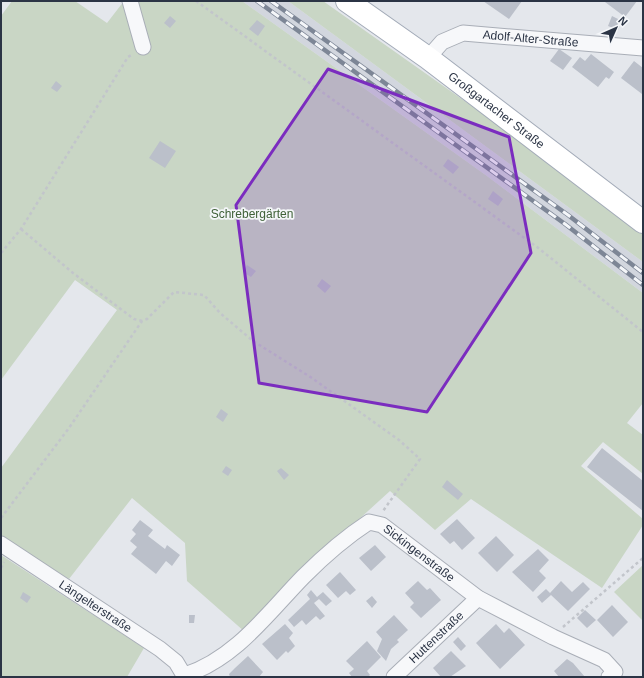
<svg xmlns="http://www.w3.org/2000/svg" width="644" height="678" font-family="Arial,sans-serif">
<rect width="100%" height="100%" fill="#e4e7ec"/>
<path fill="#d2d6de" d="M 242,1 L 288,1 L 322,26 L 643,262 L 643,293 L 487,176 Z"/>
<path fill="#c9d6c5" d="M 12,1 L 75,1 L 107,23 L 124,1 L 242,1 L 487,176 L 643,293 L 643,403 L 627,423 L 643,435 L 643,474 L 603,442 L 581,466 L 643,519 L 643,525 L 602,588 L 471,499 L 435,530 L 390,491 L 302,571 L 245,632 L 187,581 L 185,543 L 132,498 L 69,579 L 1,538 L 1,468 L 117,310 L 75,280 L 1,380 L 1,16 Z
M 288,1 L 323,1 L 619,210 L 643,229 L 643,262 Z
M 1,555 L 144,648 L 127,677 L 1,677 Z
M 643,565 L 643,621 L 614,592 Z"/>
<path fill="#bbc0ca" d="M 483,1 L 522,1 L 509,19 Z
M 606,1 L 637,1 L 625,17 L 605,2 Z
M 170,16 L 176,21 L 170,28 L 164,23 Z
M 612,16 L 622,21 L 618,30 L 608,26 Z
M 257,20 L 265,26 L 258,36 L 249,29 Z
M 559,49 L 572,58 L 563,70 L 550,61 Z
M 591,54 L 614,72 L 609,79 L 606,77 L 598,87 L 572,67 L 580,57 L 585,61 Z
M 634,61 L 643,68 L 642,94 L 621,78 Z
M 56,81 L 62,86 L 57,92 L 51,88 Z
M 160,141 L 176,151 L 165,168 L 149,158 Z
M 448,159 L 459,167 L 453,174 L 443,166 Z
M 493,191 L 503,199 L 498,206 L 488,199 Z
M 247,265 L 256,271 L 251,277 L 243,272 Z
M 322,279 L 331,286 L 325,293 L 317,286 Z
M 221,409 L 228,414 L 223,422 L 216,417 Z
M 602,448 L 643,481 L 643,511 L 587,467 Z
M 226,466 L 232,470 L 228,476 L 222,472 Z
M 281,468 L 289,475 L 284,480 L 277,471 Z
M 447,480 L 463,494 L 458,500 L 442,487 Z
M 457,519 L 475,538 L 462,550 L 454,541 L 450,544 L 440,534 Z
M 140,520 L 153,530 L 148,536 L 165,549 L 167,545 L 180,555 L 172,566 L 166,561 L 156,574 L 131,554 L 137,547 L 130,541 L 136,534 L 132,530 Z
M 496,536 L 514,555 L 497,572 L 478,553 Z
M 375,545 L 386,557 L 371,571 L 359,558 Z
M 538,549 L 549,560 L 539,571 L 546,578 L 533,592 L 512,572 Z
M 340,572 L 356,590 L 350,595 L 346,591 L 338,598 L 326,585 Z
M 418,581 L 427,590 L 430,588 L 441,600 L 421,618 L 410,607 L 414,603 L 405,593 Z
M 561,581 L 572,592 L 583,582 L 590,589 L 568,611 L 551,595 L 542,603 L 537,597 L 546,589 L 550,593 Z
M 311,590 L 317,597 L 323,592 L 332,601 L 326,606 L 319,599 L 314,603 L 325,616 L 320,620 L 316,616 L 306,625 L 302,620 L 294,627 L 288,620 L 310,599 L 307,595 Z
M 23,592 L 31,597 L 27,603 L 20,598 Z
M 372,596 L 377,602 L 372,608 L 366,601 Z
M 612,605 L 628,622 L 613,637 L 597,620 Z
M 585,610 L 596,620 L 587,628 L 577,618 Z
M 189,615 L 195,615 L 194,623 L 189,623 Z
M 394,615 L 408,630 L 397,640 L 399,642 L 391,649 L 386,661 L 377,651 L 382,639 L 376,632 Z
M 285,624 L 293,633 L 289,638 L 295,646 L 288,653 L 286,651 L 277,660 L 262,644 Z
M 496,624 L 504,633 L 509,628 L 525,645 L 500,669 L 476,643 Z
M 458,637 L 466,646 L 461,651 L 453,642 Z
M 367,641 L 381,657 L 367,671 L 370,675 L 368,677 L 352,677 L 349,673 L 354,669 L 346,661 Z
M 451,651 L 466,666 L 450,677 L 441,677 L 433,668 Z
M 248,656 L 263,672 L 259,677 L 230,677 L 229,674 L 235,668 Z
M 567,659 L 573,663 L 585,677 L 559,677 L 554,671 Z"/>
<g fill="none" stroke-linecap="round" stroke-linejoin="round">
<defs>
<g id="minor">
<path d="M 130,1 L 143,47"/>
<path id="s1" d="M 428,58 L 442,42 L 463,33 L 643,48"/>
<path id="s2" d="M 1,544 L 160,649 L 176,662 L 185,677"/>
<path id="s3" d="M 185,675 C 235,659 268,613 303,577 C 323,557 346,537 369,522 L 382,525 L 478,598 L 553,637 L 604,660 L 615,672 L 609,677"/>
<path id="s4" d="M 394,677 L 478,598"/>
</g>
<g id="primary">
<path id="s5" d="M 347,1 L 428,58 L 643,222"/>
</g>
</defs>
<use href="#minor" stroke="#a9aeb7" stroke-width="17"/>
<use href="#primary" stroke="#a3abb8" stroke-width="24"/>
<path stroke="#c2c5cb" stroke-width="2.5" stroke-dasharray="3 3" stroke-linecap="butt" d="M 196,1 L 537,247 L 643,332
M 21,229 L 73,273 L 134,319 L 142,321
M 1,253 L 21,229 L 128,57 L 133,54
M 1,518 L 69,428 L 142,321 L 147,319 L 174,292 L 204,295 L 220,313 L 253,341 L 312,378 L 399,440 L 420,459 L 383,511
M 1,568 L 4,562
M 563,627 L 643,558"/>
<use href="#minor" stroke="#f7f8fa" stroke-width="15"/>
<use href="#primary" stroke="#fff" stroke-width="22"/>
<defs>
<path id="rail" d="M 257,1 L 565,224 L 643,285
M 271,1 L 568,215 L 643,273"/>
</defs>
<use href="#rail" stroke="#7d8696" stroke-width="4.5"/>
<use href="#rail" stroke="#f4f6f9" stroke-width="3" stroke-dasharray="9" stroke-linecap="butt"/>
</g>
<path fill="#7b2cbf" fill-opacity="0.2" stroke="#7b2cbf" stroke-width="3" stroke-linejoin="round" d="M 328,69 L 509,137 L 531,253 L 427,412 L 259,383 L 236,205 Z"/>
<g text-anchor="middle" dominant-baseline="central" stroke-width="3.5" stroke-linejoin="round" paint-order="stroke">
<g font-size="12" fill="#2b3445" stroke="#f4f6f9">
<text stroke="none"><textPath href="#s1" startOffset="112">Adolf-Alter-Straße</textPath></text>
<text stroke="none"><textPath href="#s5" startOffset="185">Großgartacher Straße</textPath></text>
<text stroke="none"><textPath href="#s3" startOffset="301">Sickingenstraße</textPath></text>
<text stroke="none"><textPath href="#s2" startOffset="113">Längelterstraße</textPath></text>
<text stroke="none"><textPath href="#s4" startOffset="58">Huttenstraße</textPath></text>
</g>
<g font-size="12" fill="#3f6138" stroke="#f4f6f9">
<text x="252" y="214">Schrebergärten</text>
</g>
</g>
<rect width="644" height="678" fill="none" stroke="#2b3445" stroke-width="4"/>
<g transform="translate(616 28) rotate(45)" stroke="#f4f6f9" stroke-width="3" paint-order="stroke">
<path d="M0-3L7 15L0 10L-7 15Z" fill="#2b3445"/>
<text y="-6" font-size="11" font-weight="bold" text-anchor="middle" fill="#2b3445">N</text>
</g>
</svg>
